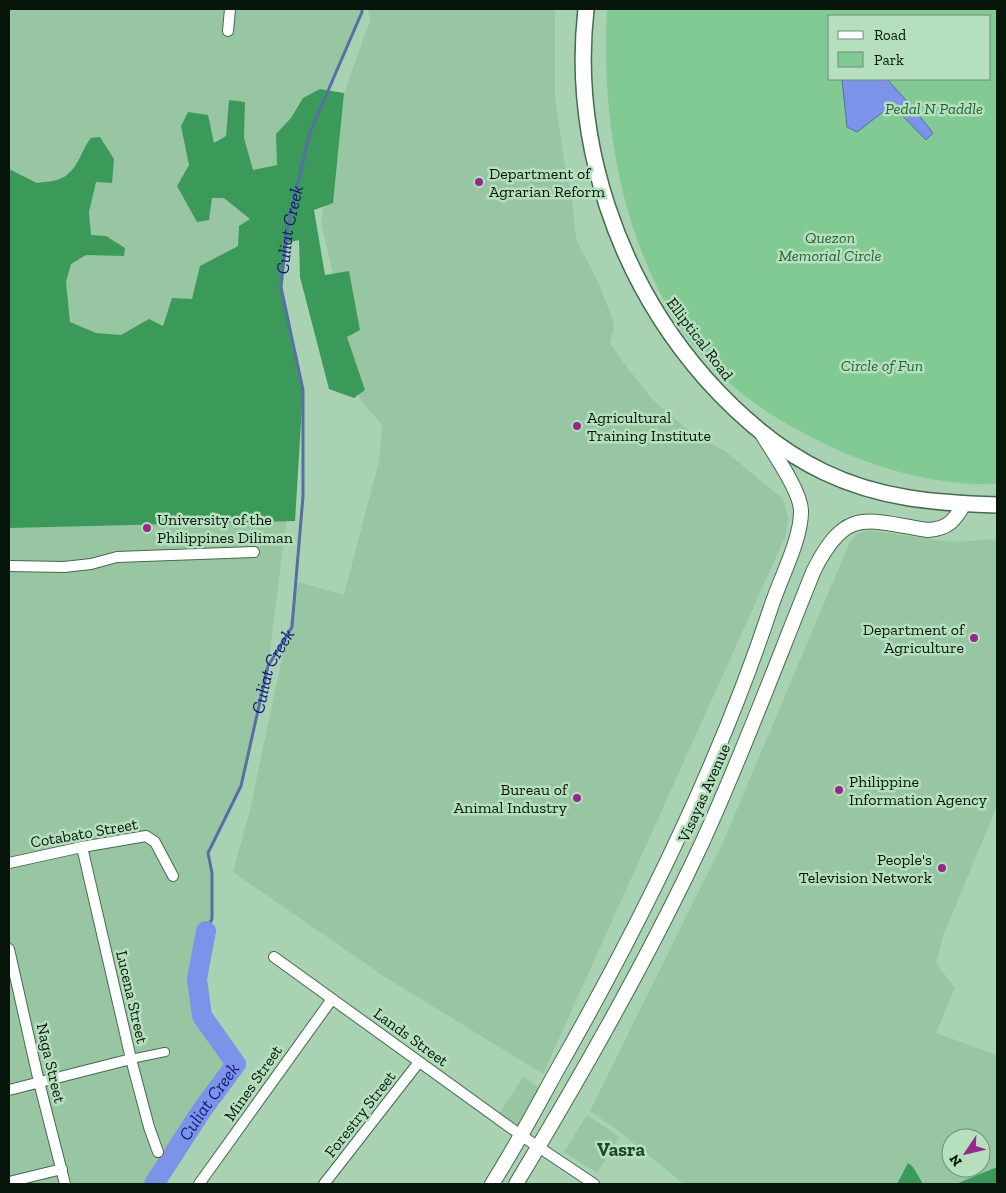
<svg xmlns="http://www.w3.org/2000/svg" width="1006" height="1193" font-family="'Zilla Slab',serif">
<rect width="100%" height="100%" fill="#a9d2b2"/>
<path fill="#98c6a3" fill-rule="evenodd" d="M 9,9 L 362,9 L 362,12 L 309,135 L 287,231 L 281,287 L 303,390 L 268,666 L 241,786 L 208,853 L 212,873 L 212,919 L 206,931 L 197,979 L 202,1016 L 236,1064 L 202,1110 L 154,1184 L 9,1184 Z
M 368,9 L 555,9 L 555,96 L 564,160 L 572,200 L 576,239 L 600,286 L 613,321 L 614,329 L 610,343 L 623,362 L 653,400 L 689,431 L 725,451 L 783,499 L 788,518 L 786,535 L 543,1074 L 385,977 L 233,872 L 250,810 L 298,582 L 344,595 L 379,461 L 382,425 L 360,399 L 321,221 L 344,93 L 370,20 Z
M 867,530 L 952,542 L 997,539 L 997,806 L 944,934 L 936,963 L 955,988 L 936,1033 L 997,1055 L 997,1184 L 684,1184 L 620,1132 L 590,1111 L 724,840 L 849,544 L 857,534 ZM 951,1138 L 981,1138 L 981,1168 L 951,1168 Z
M 523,1077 L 541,1089 L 517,1126 L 499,1114 Z
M 587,1115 L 620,1137 L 597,1173 L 564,1152 Z"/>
<path fill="#81ca93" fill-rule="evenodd" d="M 607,9 L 997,9 L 997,484 C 937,486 876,469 823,443 C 788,426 753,405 725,379 C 628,289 600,135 607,9 ZM 830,16 L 990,16 L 990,79 L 830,79 Z"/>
<path fill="#3b9a5a" d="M 320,89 L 344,93 L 333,203 L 314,210 L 325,275 L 349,271 L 360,330 L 347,337 L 365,390 L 354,398 L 329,389 L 300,277 L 299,240 L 286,243 L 281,287 L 303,390 L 295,521 L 9,528 L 9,169 L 37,183 C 45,182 57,181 64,177 C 79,168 81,150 91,138 L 100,137 L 114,159 L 112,183 L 96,182 L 89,212 L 91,235 L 106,236 L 125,248 L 124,256 L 86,255 L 71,264 L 66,282 L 70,322 L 96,333 L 121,335 L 149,319 L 163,326 L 172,298 L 192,299 L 200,266 L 238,246 L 239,226 L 250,219 L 224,198 L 212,198 L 209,220 L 197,222 L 177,186 L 189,165 L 181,126 L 188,112 L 208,115 L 214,143 L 226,136 L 229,100 L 245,102 L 244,138 L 253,170 L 277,165 L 276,134 L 291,118 L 303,98 Z
M 908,1163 L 913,1167 L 923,1184 L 897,1184 Z
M 997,1167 L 997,1184 L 956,1184 Z"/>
<path fill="#7c93ea" stroke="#596da7" d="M 842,79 L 887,79 L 913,108 L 933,133 L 926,140 L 892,105 L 857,132 L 847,127 Z"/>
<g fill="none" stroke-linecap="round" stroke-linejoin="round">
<path stroke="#596da7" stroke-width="3" id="s1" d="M 206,931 L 212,919 L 212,873 L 208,853 L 241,786 L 268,666 L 292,627 L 303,496 L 303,390 L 281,287 L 287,231 L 309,135 L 362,12 L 362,9"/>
<path stroke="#7c93ea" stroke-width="20" id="s2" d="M 154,1184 L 202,1110 L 236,1064 L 202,1016 L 197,979 L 206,931"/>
<defs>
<path id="pedestrian" d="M 131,1059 L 165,1052"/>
<path id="minor" d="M 228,31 L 230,9
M 9,566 L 64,567 L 91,564 L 117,557 L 254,552
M 82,847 L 131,1059 L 149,1127 L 158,1152
M 9,863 L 82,847 L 146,836 L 155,842 L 173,876
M 9,949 L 39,1082 L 65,1184
M 274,957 L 522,1136 L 594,1184
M 9,1090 L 131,1059
M 9,1182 L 62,1169
M 199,1184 L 332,999
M 324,1184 L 419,1062"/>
<path id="secondary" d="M 492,1184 C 515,1148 535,1110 556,1072 C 640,925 718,768 771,607 C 780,579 801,540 801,512 C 802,493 773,452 762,434
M 516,1184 C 583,1073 647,961 702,843 C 743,754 777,661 814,570 C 847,505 867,521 928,530 C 948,529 955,520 964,504"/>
<path id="primary" d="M 586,9 C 571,142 618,279 706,379 C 740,417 778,450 824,472 C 880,499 936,503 997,505"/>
</defs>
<use href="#pedestrian" stroke="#456a4e" stroke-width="10"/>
<use href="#minor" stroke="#456a4e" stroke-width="12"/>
<use href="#secondary" stroke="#456a4e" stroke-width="16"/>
<use href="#primary" stroke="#456a4e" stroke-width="18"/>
<use href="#pedestrian" stroke="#fff" stroke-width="8"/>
<use href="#minor" stroke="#fff" stroke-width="10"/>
<use href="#secondary" stroke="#fff" stroke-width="14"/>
<use href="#primary" stroke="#fff" stroke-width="15"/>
</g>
<g fill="#93298b" stroke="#b6dfbe" stroke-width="2">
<circle cx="479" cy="182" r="5"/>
<circle cx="577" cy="426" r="5"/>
<circle cx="147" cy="528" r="5"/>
<circle cx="974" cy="638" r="5"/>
<circle cx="839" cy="790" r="5"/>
<circle cx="577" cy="798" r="5"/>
<circle cx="942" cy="868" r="5"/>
</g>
<g text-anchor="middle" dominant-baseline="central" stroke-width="5" stroke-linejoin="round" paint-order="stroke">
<g font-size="16" font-style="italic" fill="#236439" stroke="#b6dfbe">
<text x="934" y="108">Pedal N Paddle</text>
<text x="830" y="237">Quezon<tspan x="830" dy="18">Memorial Circle</tspan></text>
<text x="882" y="365">Circle of Fun</text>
</g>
<g font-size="16" fill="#06150a" stroke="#b6dfbe" text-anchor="start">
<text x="489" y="173">Department of<tspan x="489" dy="18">Agrarian Reform</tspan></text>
<text x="587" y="417">Agricultural<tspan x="587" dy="18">Training Institute</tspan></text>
<text x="157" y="519">University of the<tspan x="157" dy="18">Philippines Diliman</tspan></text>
<text x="964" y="629" text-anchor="end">Department of<tspan x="964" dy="18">Agriculture</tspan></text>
<text x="849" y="781">Philippine<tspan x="849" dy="18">Information Agency</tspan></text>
<text x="567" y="789" text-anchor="end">Bureau of<tspan x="567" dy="18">Animal Industry</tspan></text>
<text x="932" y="859" text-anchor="end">People's<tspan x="932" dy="18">Television Network</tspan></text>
</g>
<g font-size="16" fill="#06150a" stroke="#b6dfbe">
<text transform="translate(700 339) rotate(53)">Elliptical Road</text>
<text transform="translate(704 793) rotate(-66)">Visayas Avenue</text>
<text transform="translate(84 833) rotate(-10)">Cotabato Street</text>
<text transform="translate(132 997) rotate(77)">Lucena Street</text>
<text transform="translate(411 1037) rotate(36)">Lands Street</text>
<text transform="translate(51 1063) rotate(77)">Naga Street</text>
<text transform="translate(253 1083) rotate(-55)">Mines Street</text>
<text transform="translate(360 1114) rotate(-52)">Forestry Street</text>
</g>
<g font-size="18" font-style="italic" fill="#16147a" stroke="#b6dfbe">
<text stroke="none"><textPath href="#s1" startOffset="724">Culiat Creek</textPath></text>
<text stroke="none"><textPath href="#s1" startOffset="274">Culiat Creek</textPath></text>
<text stroke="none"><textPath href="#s2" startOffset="99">Culiat Creek</textPath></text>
</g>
<g font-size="19" font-weight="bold" fill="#21452b" stroke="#b6dfbe">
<text x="621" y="1149">Vasra</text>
</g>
</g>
<rect width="1006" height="1193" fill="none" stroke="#06150a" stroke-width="20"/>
<rect x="828" y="15" width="162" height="65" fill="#b6dfbe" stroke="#708e76"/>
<rect x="838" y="31" width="25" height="8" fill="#ffffff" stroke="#708e76"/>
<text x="874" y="40" font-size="15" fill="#06150a">Road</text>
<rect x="838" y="52" width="25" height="15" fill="#81ca93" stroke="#708e76"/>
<text x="874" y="65" font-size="15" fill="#06150a">Park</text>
<g transform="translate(966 1153) rotate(235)"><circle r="24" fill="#b6dfbe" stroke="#708e76"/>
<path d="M0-4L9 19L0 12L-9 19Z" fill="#93298b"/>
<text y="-8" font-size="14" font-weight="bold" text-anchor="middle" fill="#06150a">N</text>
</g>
</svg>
